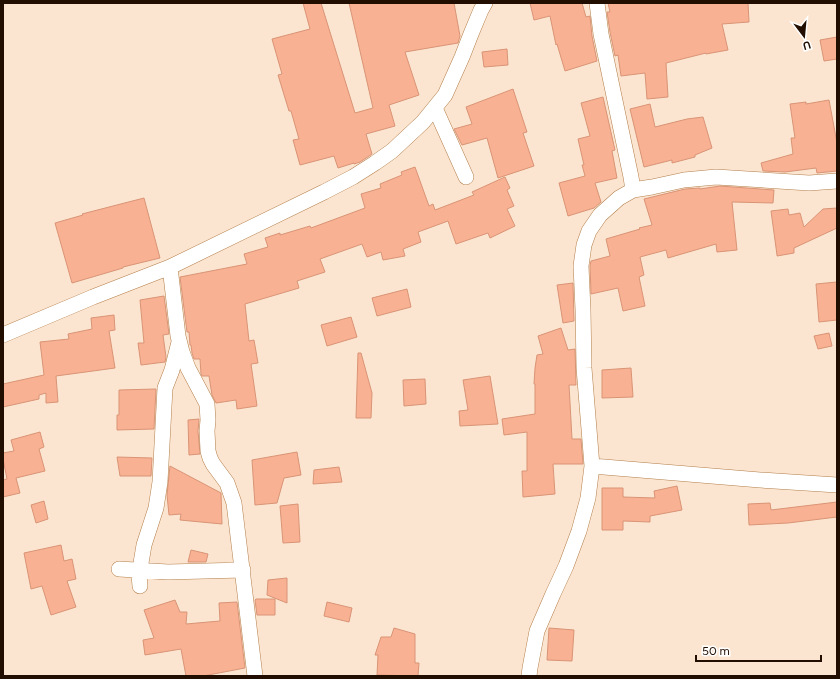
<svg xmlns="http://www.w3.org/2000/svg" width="840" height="679" font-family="Figtree,sans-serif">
<rect width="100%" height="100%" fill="#fce5d0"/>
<path fill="#f8b192" stroke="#d99476" d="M 303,3 L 321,3 L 355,113 L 373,108 L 349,3 L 454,3 L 460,36 L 458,43 L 405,52 L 419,95 L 389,105 L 395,126 L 366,134 L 372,154 L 360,162 L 354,164 L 354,163 L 338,168 L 334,156 L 300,165 L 293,140 L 299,139 L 291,111 L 289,111 L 278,75 L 282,74 L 272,39 L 310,29 Z
M 530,3 L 582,3 L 586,17 L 590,16 L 592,36 L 597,61 L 565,71 L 557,44 L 556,45 L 550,16 L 534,20 Z
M 608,3 L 748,3 L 749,22 L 722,24 L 728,50 L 706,54 L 706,53 L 666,63 L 668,97 L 647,99 L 645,73 L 621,76 L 618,55 L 615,56 L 610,32 L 607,12 L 610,12 Z
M 837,37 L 837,59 L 824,61 L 820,40 Z
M 507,49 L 508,65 L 484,67 L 482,52 Z
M 513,89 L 527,132 L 523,133 L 534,166 L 498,178 L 487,138 L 462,145 L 454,129 L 472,124 L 466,107 Z
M 603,97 L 615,150 L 612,151 L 617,178 L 595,183 L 601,202 L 594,208 L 568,216 L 559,183 L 585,176 L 582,165 L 584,165 L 578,139 L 590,136 L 581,103 Z
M 829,100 L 837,143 L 837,171 L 817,173 L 816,168 L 785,172 L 763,171 L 761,163 L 793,154 L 791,138 L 795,138 L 790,104 L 806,102 L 806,104 Z
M 650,104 L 655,127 L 687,119 L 703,117 L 712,148 L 695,155 L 695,157 L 672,163 L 672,160 L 644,167 L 630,109 Z
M 415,167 L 429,206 L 433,204 L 435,210 L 474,195 L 472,192 L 505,177 L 510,188 L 507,190 L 514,206 L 507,209 L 515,226 L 490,238 L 488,233 L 456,244 L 448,221 L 418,232 L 421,242 L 403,249 L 405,256 L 383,260 L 381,252 L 367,257 L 362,244 L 320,259 L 325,272 L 297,281 L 299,288 L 245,304 L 249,341 L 254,340 L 258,363 L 251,364 L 257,406 L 237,409 L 236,400 L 216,403 L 212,395 L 209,376 L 202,376 L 201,374 L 200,359 L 194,359 L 192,353 L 191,345 L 190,345 L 189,332 L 187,332 L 180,277 L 247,264 L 244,254 L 268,247 L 265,238 L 280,233 L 280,235 L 310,226 L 311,228 L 365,208 L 361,194 L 381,188 L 380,184 L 402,175 L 401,172 Z
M 720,186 L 774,190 L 773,203 L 732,202 L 737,250 L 717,252 L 716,244 L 668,258 L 666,250 L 640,257 L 644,275 L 639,277 L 645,306 L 623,311 L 618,288 L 591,294 L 590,266 L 591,261 L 610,256 L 606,239 L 640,229 L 639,228 L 652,225 L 644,199 L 685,189 L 700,188 L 700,189 Z
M 144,198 L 160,258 L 123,267 L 123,268 L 72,283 L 55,223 L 83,215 L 82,214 Z
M 837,208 L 837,228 L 794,248 L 794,253 L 777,256 L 777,255 L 771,211 L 788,209 L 789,215 L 800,213 L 804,227 L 823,209 Z
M 837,282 L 837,320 L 819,322 L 816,284 Z
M 573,283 L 574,321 L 563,323 L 557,285 Z
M 407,289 L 411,307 L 377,316 L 372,298 Z
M 164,296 L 169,334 L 163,335 L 166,357 L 165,362 L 141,365 L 138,343 L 144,343 L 140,300 Z
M 114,315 L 115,330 L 109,331 L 115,368 L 56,376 L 58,402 L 46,403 L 46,393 L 39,395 L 39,399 L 3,407 L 3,384 L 44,375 L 40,342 L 69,339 L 68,334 L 92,329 L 91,318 Z
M 351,317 L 357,337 L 327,346 L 321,325 Z
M 561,328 L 568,350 L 575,349 L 576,385 L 569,385 L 572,439 L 581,439 L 583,464 L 553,464 L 555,494 L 523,497 L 522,471 L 527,471 L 527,432 L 504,435 L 502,419 L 535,414 L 535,384 L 534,384 L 535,368 L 537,355 L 543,354 L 538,336 Z
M 829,333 L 832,346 L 818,349 L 814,336 Z
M 358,353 L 361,353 L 372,393 L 371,418 L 356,418 Z
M 631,368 L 633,397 L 602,398 L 602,370 Z
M 490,376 L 498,424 L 460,426 L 459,411 L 468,410 L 463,380 Z
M 425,379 L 426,404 L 404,406 L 403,380 Z
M 156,389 L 154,429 L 117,430 L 117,415 L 119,415 L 119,390 Z
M 199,419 L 198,431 L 200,454 L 189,455 L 188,420 Z
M 40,432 L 44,447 L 39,449 L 45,471 L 16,478 L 20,493 L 3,497 L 3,480 L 7,479 L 3,459 L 3,453 L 14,451 L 11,440 Z
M 297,452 L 301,475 L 284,478 L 277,503 L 255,505 L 252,460 Z
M 117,457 L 152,458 L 151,476 L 120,476 Z
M 170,466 L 221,493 L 222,524 L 180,520 L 181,514 L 169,515 L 167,495 Z
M 339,467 L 342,482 L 313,484 L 314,470 Z
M 677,486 L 682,510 L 650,516 L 650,522 L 623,521 L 623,530 L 602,530 L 602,488 L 623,488 L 623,497 L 655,498 L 654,491 Z
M 44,501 L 48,519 L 36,523 L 31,505 Z
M 837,502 L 837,517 L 788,523 L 749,525 L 748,504 L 770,503 L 771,510 Z
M 298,504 L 300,542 L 283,543 L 280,506 Z
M 61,545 L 64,561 L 72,559 L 76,579 L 67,581 L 76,607 L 51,615 L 42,586 L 31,589 L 24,553 Z
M 191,550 L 208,554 L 206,562 L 188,562 Z
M 287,578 L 287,603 L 267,595 L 268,580 Z
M 256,599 L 275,599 L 275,615 L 257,615 L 255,600 Z
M 175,600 L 180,612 L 187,612 L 186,624 L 220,621 L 219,603 L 237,602 L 245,668 L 203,676 L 186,676 L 181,649 L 145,655 L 143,640 L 154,638 L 144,610 Z
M 327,602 L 352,608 L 349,622 L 324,616 Z
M 394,628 L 415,634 L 415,663 L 419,663 L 418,676 L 377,675 L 378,655 L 375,655 L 381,637 L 391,637 Z
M 549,628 L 574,630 L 572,661 L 547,660 Z"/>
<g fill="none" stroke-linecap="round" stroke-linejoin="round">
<defs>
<path id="minor" d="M 597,3 L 601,34 L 631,177 L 633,190 L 652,187 L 684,180 L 716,177 L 809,183 L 837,181
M 435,108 L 466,177
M 170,267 L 178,336 L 182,352 L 188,368 L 207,404 L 208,420 L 207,431 L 208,451 L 210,458 L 213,464 L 227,483 L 234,503 L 255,676
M 3,335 L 93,297 L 170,267 L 324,192 L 353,177 L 375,163 L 392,151 L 423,122 L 445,95 L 462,57 L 471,34 L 481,10 L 485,3
M 592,466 L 760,480 L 837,485
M 119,569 L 168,572 L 243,570
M 140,586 L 139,575 L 144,545 L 156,508 L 160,482 L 165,388 L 172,370 L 179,342
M 529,676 L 530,668 L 537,631 L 553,594 L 566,566 L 579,531 L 588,498 L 592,466 L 584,368 L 583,310 L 581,266 L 584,245 L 589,231 L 600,215 L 619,198 L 633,190"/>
</defs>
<use href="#minor" stroke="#b37f4b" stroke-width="16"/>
<use href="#minor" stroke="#fff" stroke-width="15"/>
</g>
<rect width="840" height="679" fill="none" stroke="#210e00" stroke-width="8"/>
<g transform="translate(804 36) rotate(164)" stroke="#ffffff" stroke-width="3" paint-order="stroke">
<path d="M0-3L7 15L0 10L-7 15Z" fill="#210e00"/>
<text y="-6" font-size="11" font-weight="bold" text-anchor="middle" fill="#210e00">U</text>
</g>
<path d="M696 655v6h125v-6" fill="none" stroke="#210e00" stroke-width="2"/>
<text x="702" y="655" font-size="12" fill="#210e00" stroke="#ffffff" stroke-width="3" paint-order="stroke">50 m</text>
</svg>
